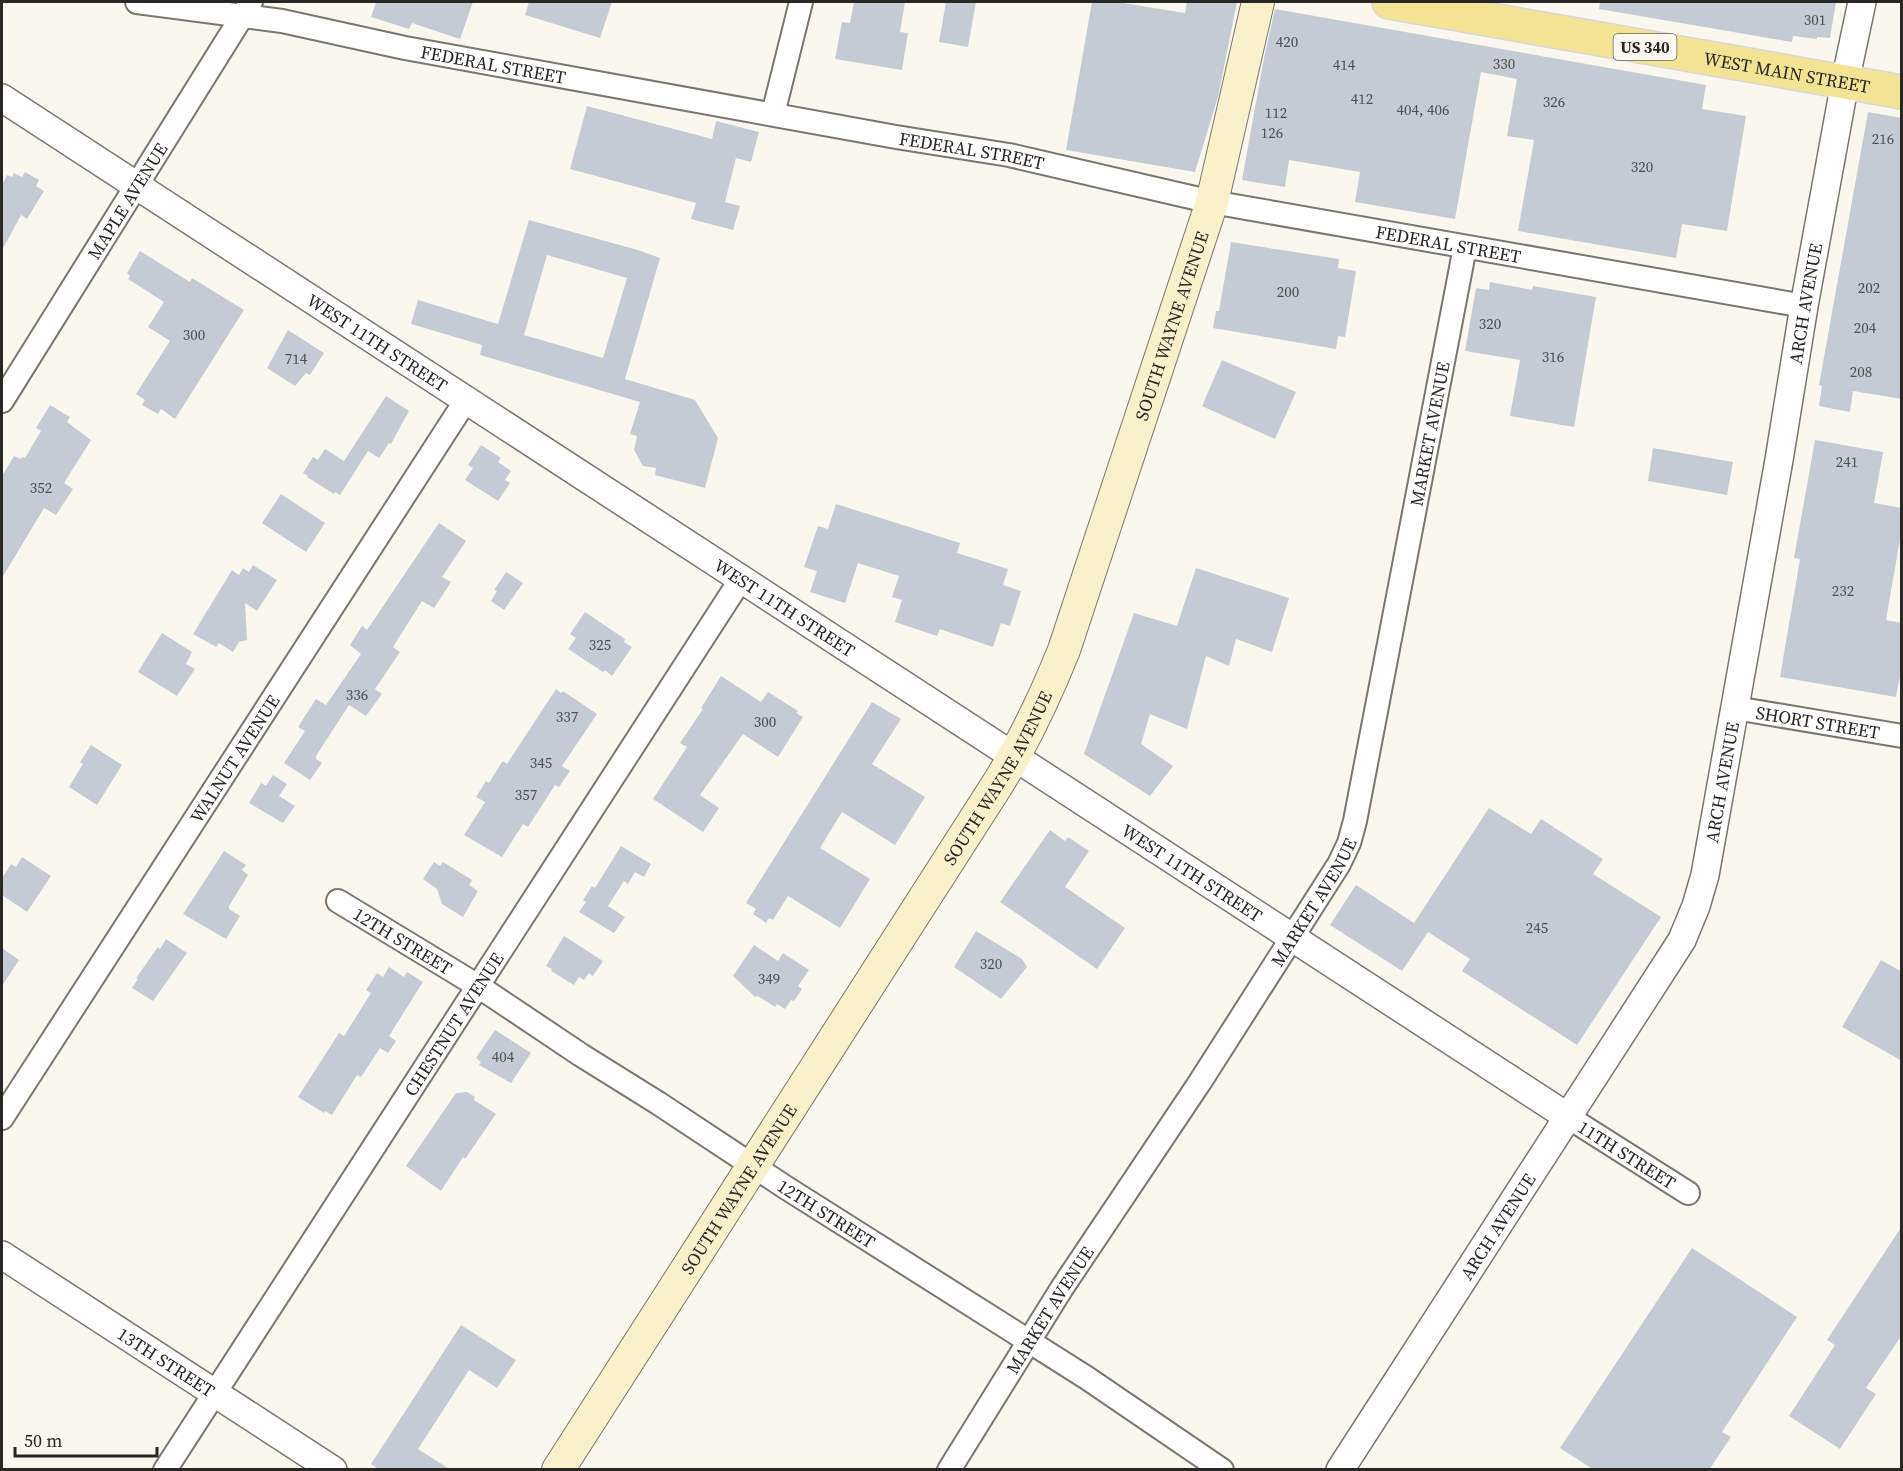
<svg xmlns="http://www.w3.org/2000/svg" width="1903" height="1471" font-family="'Source Serif 4',serif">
<rect width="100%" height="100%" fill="#faf8ee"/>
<path fill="#c5cbd4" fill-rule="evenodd" d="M 376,2 L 473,2 L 460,39 L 412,23 L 409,29 L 371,17 Z
M 529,2 L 612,2 L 600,38 L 525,15 Z
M 854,2 L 905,2 L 900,32 L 908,33 L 902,70 L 835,59 L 842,22 L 850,23 Z
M 946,2 L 976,2 L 968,47 L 939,42 Z
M 1092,2 L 1117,2 L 1185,13 L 1187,2 L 1237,2 L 1218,97 L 1195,172 L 1066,150 Z
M 1600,2 L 1836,2 L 1830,38 L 1817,37 L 1817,39 L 1793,36 L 1792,42 L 1599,9 Z
M 1275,9 L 1706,85 L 1702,109 L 1746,116 L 1727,231 L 1682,224 L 1676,258 L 1518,231 L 1534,140 L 1507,136 L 1517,79 L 1481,72 L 1455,219 L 1355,202 L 1360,172 L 1289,160 L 1285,187 L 1242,180 L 1264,58 Z
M 587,106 L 712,139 L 716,121 L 759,132 L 751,162 L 736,158 L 725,202 L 740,206 L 733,230 L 691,219 L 696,203 L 570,169 Z
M 1868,112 L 1902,118 L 1902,399 L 1853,391 L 1850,412 L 1819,406 L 1822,386 L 1819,385 Z
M 25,172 L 39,180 L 36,186 L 44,191 L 27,219 L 21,215 L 2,250 L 2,185 L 7,175 L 12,177 L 14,173 L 22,177 Z
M 529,220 L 638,250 L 660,258 L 625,379 L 695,400 L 718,438 L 705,488 L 655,475 L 656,468 L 643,466 L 634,450 L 637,436 L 630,434 L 640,402 L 480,355 L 482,345 L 411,324 L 418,300 L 498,324 ZM 547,255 L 627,278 L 603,358 L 524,335 Z
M 1231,242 L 1339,259 L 1338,268 L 1356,271 L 1345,337 L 1338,336 L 1336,349 L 1213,328 L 1216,311 L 1219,311 Z
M 140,251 L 190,282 L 192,278 L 244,310 L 175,419 L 161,409 L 158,414 L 142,405 L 145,400 L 136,394 L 170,341 L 148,327 L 164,302 L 128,279 L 130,276 L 127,273 Z
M 1490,282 L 1532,290 L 1533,286 L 1596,297 L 1574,427 L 1510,416 L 1520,360 L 1465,351 L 1476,288 L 1489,290 Z
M 288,330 L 324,353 L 310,375 L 306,373 L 295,386 L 267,368 Z
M 1222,360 L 1296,392 L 1275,439 L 1202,406 Z
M 386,396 L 409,411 L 391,444 L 389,443 L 379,458 L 368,451 L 340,495 L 335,492 L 334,494 L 307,477 L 308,476 L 303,473 L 313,457 L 318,460 L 325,449 L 344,461 Z
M 50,405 L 70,417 L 67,422 L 91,440 L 64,483 L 73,489 L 56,515 L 44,508 L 2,578 L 2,476 L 14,456 L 21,459 L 22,457 L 25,458 L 41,431 L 36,428 Z
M 1815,440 L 1883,452 L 1874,503 L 1902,508 L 1902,528 L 1886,620 L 1902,623 L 1902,665 L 1896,697 L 1780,677 L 1800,559 L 1794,558 Z
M 481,445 L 501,458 L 498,462 L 511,471 L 505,480 L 510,483 L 498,501 L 465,480 L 473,468 L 468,465 Z
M 1653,448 L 1733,462 L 1727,495 L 1648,481 Z
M 281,494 L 325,523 L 306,552 L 262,523 Z
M 836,504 L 960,543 L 957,553 L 1008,569 L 1003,585 L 1021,591 L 1010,626 L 1001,623 L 993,647 L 940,629 L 937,636 L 895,622 L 902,600 L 892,597 L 899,576 L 858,563 L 845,603 L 810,592 L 817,571 L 804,567 L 818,526 L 828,529 Z
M 439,523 L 466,541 L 442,577 L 451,582 L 434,608 L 422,601 L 393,647 L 400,652 L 375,689 L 382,694 L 366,716 L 349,705 L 316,756 L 316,759 L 322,763 L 310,780 L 284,763 L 305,731 L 298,727 L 316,699 L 326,705 L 361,654 L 350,645 L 362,626 L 367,630 Z
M 253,565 L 277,580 L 257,611 L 245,603 L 247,640 L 239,642 L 233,652 L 219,643 L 216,647 L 193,634 L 232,570 L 239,575 L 243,568 L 249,572 Z
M 1196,568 L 1289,598 L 1272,652 L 1236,639 L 1229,666 L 1206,656 L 1187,729 L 1150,714 L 1141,744 L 1173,766 L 1150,796 L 1084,754 L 1134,613 L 1177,626 Z
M 506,572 L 523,583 L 504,610 L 491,601 L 497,591 L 494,590 Z
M 585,612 L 625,639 L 624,642 L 632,647 L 612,676 L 605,670 L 603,672 L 568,649 L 576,638 L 570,634 Z
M 162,633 L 192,652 L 186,664 L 195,669 L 177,696 L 138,672 Z
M 721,676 L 761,702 L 768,692 L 798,711 L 796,713 L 803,717 L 778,757 L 743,734 L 700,795 L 719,808 L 703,832 L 653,799 L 687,747 L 680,743 L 703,709 L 701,708 Z
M 556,689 L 561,693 L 563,691 L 597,714 L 562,766 L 570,771 L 559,787 L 555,785 L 528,827 L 523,824 L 502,857 L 464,835 L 485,802 L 476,797 L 486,781 L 489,783 L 500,765 L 503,761 L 507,764 Z
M 872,702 L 901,719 L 872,764 L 925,797 L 895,845 L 842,812 L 820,848 L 870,879 L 840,928 L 788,896 L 773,920 L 769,918 L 766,923 L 753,914 L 756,909 L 746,903 Z
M 91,745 L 122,765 L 97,805 L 69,787 L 83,764 L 80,762 Z
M 273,775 L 287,784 L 279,796 L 295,806 L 283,823 L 249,803 L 261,783 L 266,786 Z
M 1489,808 L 1531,834 L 1541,819 L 1603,859 L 1593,874 L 1661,917 L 1577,1045 L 1462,971 L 1470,959 L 1428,932 L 1402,971 L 1330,925 L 1356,885 L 1414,923 Z
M 1050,830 L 1065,841 L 1068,837 L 1089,851 L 1065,887 L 1125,928 L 1097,969 L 1000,902 Z
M 621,846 L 651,864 L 644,877 L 635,872 L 628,884 L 624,881 L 608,906 L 625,917 L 614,933 L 579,912 L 586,902 L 583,900 L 592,886 L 595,888 Z
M 224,851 L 246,865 L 242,870 L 248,875 L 229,906 L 229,909 L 240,916 L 226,939 L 183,914 Z
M 22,857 L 51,876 L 27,912 L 2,895 L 2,878 L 11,864 L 16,867 Z
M 434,862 L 440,866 L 443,862 L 472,880 L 469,885 L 478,891 L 463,917 L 442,904 L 437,889 L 423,879 Z
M 976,931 L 1022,959 L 1027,967 L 1001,999 L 954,967 Z
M 564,936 L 603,961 L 593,976 L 589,973 L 584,980 L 579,977 L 574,985 L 551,971 L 552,969 L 546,966 Z
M 166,939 L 187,953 L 153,1001 L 132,988 L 138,979 L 136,978 L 158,947 L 160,949 Z
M 754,945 L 778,961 L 783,953 L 809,970 L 798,986 L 802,989 L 794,1001 L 791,1000 L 785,1009 L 777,1004 L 775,1007 L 758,996 L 755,997 L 733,976 Z
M 2,948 L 19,960 L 2,986 Z
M 1881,960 L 1902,972 L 1902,1061 L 1842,1027 Z
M 389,967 L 404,977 L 407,972 L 423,982 L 389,1036 L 396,1041 L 388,1053 L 380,1048 L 361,1077 L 357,1075 L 332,1115 L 325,1111 L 324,1113 L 298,1097 L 339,1033 L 344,1036 L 371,993 L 366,990 L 377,973 L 383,977 Z
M 495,1030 L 531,1053 L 511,1083 L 479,1065 L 481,1062 L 476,1058 Z
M 467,1092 L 475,1097 L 474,1100 L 496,1114 L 465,1159 L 463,1157 L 441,1191 L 406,1166 L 456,1093 Z
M 1902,1226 L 1902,1335 L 1866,1388 L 1876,1394 L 1840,1449 L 1789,1416 L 1835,1345 L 1827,1340 Z
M 1692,1248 L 1797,1317 L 1722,1432 L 1731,1437 L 1709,1470 L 1594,1470 L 1560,1448 Z
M 461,1325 L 516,1360 L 497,1388 L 469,1370 L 418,1449 L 451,1470 L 380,1470 L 371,1464 Z"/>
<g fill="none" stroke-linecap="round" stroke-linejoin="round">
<defs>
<g id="minor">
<path id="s1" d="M 137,2 L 282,21 L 405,48 L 896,137 L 1009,155 L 1212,202 L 1804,306"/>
<path d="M 773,114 L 801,2"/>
<path id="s2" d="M 2,401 L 251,2"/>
<path id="s3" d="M 1735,708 L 1902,736"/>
<path id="s4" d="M 338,901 L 478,986 L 581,1055 L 658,1103 L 785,1187 L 1087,1378 L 1222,1470"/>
<path id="s5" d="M 1568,1117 L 1688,1193"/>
<path id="s6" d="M 2,1118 L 466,400"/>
<path id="s7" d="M 165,1470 L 741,579"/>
<path id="s8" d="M 949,1470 L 1062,1288 L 1200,1082 L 1339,864 L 1349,843 L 1355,821 L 1465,247"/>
</g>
<g id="tertiary">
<path id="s9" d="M 2,98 L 1568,1117"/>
<path id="s10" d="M 2,1255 L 333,1470"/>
<path id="s11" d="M 1340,1470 L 1682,940 L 1696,906 L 1705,875 L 1779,460 L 1804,306 L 1845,82 L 1862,2"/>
</g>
<g id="secondary">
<path id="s12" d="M 558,1470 L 997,785 C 1024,742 1045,697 1064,650 L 1212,202 L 1258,2"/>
</g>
<g id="primary">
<path id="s13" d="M 1389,2 L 1902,92"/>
</g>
</defs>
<use href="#minor" stroke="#79776e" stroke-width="26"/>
<use href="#tertiary" stroke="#79776e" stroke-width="30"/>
<use href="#secondary" stroke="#79776e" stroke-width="34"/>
<use href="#primary" stroke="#d8d8d8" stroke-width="36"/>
<use href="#minor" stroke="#fff" stroke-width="22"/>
<use href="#tertiary" stroke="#fff" stroke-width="27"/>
<use href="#secondary" stroke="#f9f1c9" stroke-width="32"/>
<use href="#primary" stroke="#f3e394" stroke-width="33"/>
</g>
<g text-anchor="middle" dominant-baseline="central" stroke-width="6" stroke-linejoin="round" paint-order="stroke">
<g font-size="15" fill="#4f5050">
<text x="1815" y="19">301</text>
<text x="1287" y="41">420</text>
<text x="1504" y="63">330</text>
<text x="1344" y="64">414</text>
<text x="1362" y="98">412</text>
<text x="1554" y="101">326</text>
<text x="1423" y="109">404, 406</text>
<text x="1276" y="112">112</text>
<text x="1272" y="132">126</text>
<text x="1883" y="138">216</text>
<text x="1642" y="166">320</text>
<text x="1869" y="287">202</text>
<text x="1288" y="291">200</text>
<text x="1490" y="323">320</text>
<text x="1865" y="327">204</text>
<text x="194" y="334">300</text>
<text x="1553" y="356">316</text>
<text x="296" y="358">714</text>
<text x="1861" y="371">208</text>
<text x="1847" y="461">241</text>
<text x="41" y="487">352</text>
<text x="1843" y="590">232</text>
<text x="600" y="644">325</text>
<text x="357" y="694">336</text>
<text x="567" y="716">337</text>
<text x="765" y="721">300</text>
<text x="541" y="762">345</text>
<text x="526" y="794">357</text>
<text x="1537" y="927">245</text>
<text x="991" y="963">320</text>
<text x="769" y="978">349</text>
<text x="503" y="1056">404</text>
</g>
<rect fill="#faf8ee" stroke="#676661" stroke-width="1.5" x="1613.5" y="34" width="63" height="26" rx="4.5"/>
<g font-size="16" font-weight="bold" fill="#282724">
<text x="1645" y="47">US 340</text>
</g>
<g font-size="18" fill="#282724" stroke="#faf8ee">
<text stroke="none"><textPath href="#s1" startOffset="362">FEDERAL STREET</textPath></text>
<text stroke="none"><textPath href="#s13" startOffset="404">WEST MAIN STREET</textPath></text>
<text stroke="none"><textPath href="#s1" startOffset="848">FEDERAL STREET</textPath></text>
<text stroke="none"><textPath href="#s2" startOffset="236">MAPLE AVENUE</textPath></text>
<text stroke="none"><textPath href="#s1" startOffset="1334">FEDERAL STREET</textPath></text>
<text stroke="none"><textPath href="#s11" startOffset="1280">ARCH AVENUE</textPath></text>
<text stroke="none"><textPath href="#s12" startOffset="1306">SOUTH WAYNE AVENUE</textPath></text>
<text stroke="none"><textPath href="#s9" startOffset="448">WEST 11TH STREET</textPath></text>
<text stroke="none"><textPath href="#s8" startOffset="1161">MARKET AVENUE</textPath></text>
<text stroke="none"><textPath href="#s9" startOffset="934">WEST 11TH STREET</textPath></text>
<text stroke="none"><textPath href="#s3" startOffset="84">SHORT STREET</textPath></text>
<text stroke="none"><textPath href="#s6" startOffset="428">WALNUT AVENUE</textPath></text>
<text stroke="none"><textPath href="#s12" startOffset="820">SOUTH WAYNE AVENUE</textPath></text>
<text stroke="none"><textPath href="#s11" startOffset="794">ARCH AVENUE</textPath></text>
<text stroke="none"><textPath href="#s9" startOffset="1420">WEST 11TH STREET</textPath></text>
<text stroke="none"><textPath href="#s8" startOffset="675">MARKET AVENUE</textPath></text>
<text stroke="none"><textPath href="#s4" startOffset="76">12TH STREET</textPath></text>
<text stroke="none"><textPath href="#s7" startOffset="531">CHESTNUT AVENUE</textPath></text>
<text stroke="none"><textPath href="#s5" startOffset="70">11TH STREET</textPath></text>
<text stroke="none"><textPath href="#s12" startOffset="334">SOUTH WAYNE AVENUE</textPath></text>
<text stroke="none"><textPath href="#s4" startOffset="580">12TH STREET</textPath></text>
<text stroke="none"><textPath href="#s11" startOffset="290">ARCH AVENUE</textPath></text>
<text stroke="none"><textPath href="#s8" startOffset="189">MARKET AVENUE</textPath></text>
<text stroke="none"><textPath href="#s10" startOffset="196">13TH STREET</textPath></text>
</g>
</g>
<rect width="1903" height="1471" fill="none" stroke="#282724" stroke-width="6"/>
<path d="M15 1447v9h142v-9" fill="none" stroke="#282724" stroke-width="3"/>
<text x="24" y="1447" font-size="18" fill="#282724" stroke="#faf8ee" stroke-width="4.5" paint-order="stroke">50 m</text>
</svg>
